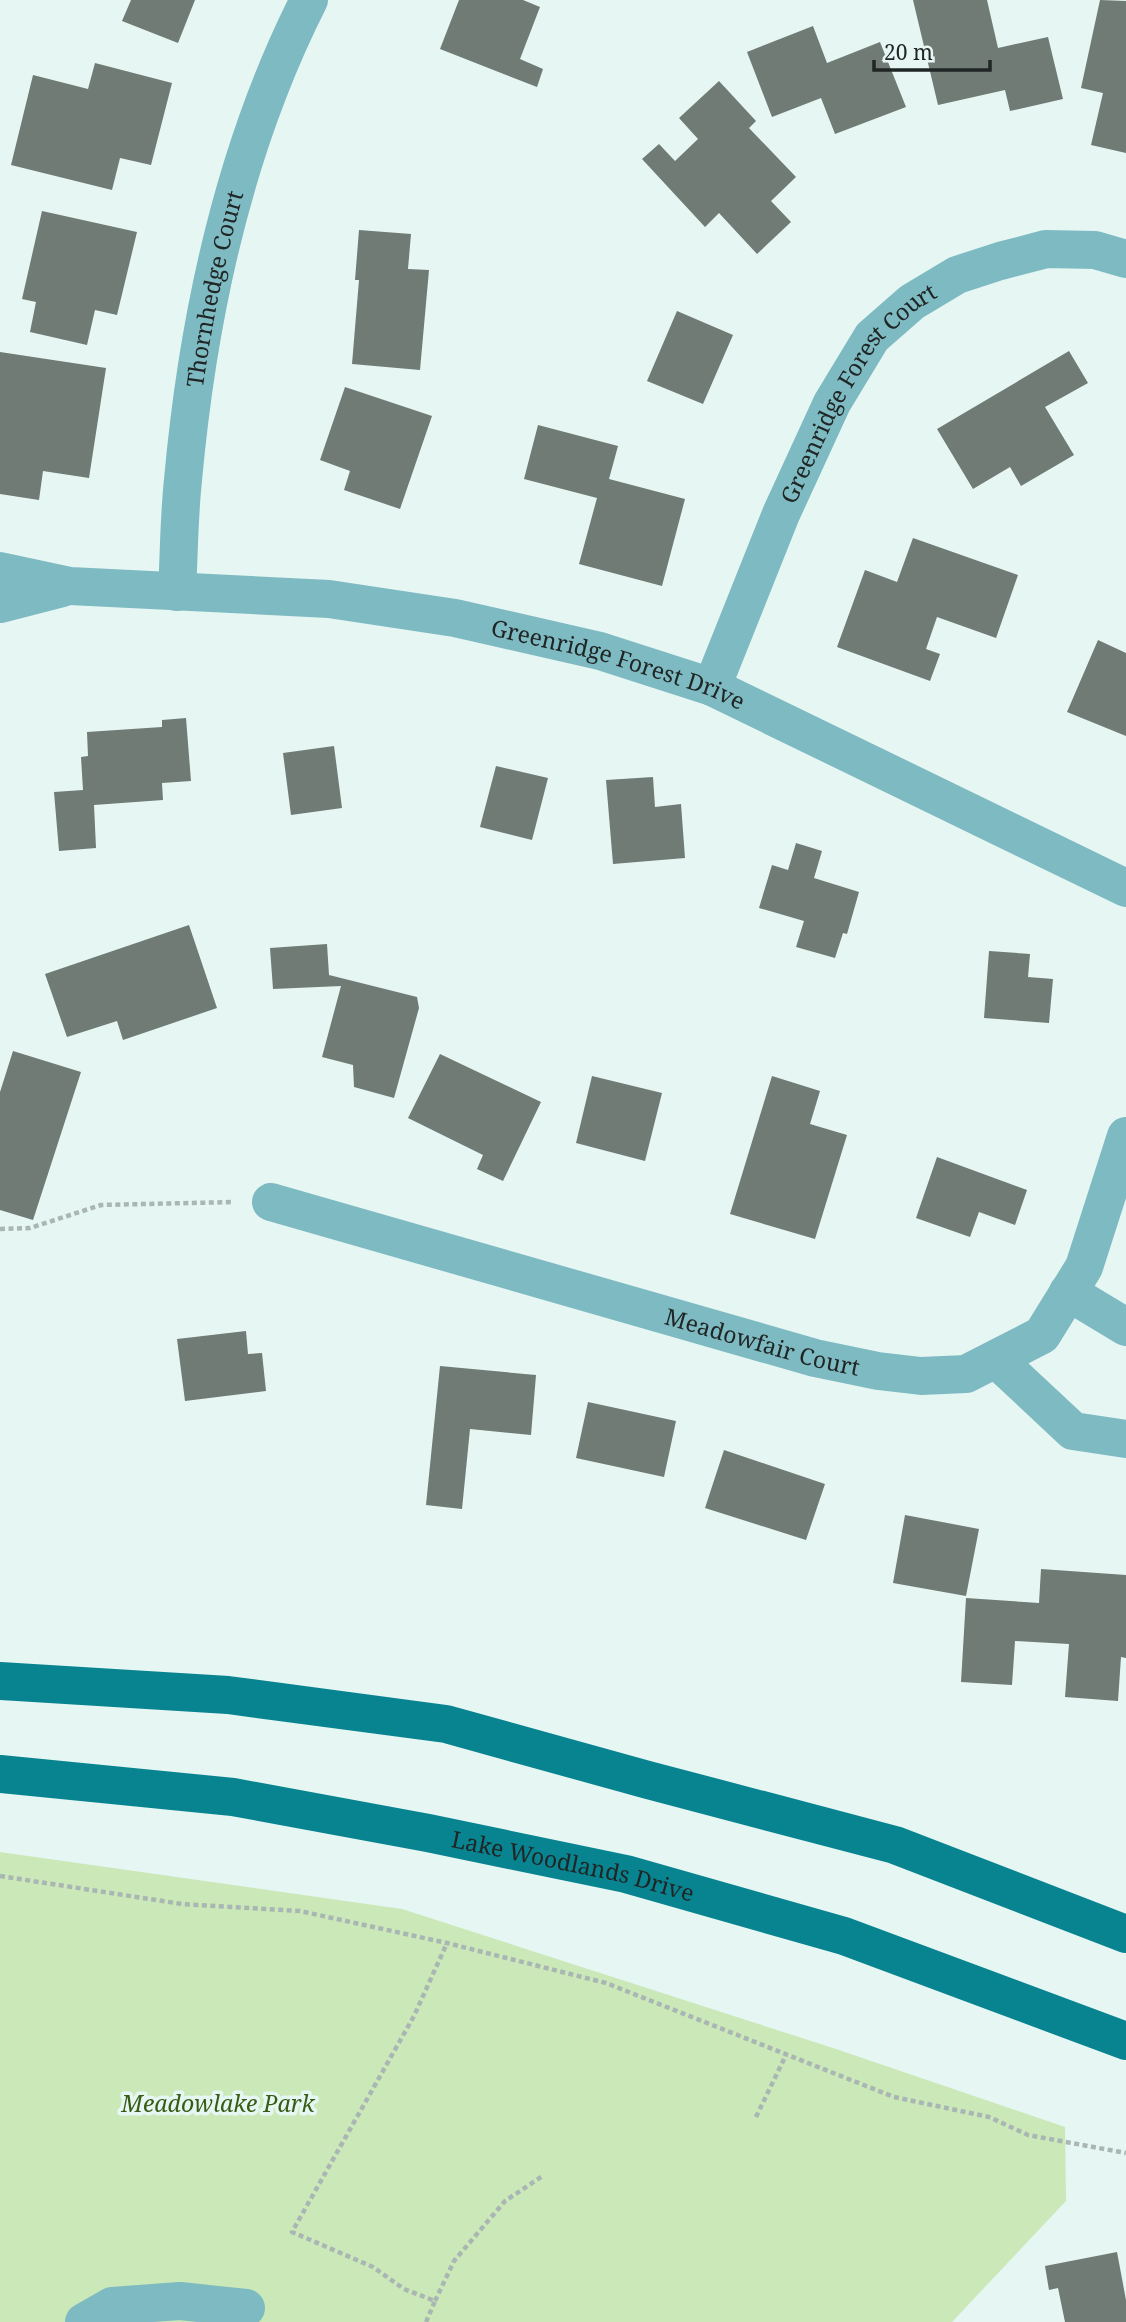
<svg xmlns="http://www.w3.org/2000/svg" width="1126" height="2322" font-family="'Noto Serif',serif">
<rect width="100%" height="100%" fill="#e6f6f3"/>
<path fill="#cbe8b8" d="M 0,1852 L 402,1909 L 836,2049 L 1065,2127 L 1066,2201 L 952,2322 L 0,2322 Z"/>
<path fill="#6f7b74" d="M 131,0 L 195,0 L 178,43 L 122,21 Z
M 459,0 L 523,0 L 540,7 L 520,59 L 543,69 L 537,87 L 440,49 Z
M 913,0 L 987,0 L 998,48 L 1048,37 L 1063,99 L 1010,111 L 1005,90 L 938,105 Z
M 1100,0 L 1126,1 L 1126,153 L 1091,145 L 1103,93 L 1081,88 Z
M 813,26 L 827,63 L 880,42 L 906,107 L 835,134 L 821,98 L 772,117 L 747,52 Z
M 95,63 L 172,83 L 151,165 L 120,158 L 112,190 L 11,165 L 33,75 L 88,89 Z
M 719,81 L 756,121 L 749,128 L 796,177 L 771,201 L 791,222 L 757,254 L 719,213 L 705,227 L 642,159 L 659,144 L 675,161 L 698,139 L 679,118 Z
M 42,211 L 137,232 L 117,315 L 95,310 L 87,345 L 30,332 L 36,302 L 22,299 Z
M 359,230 L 411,234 L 408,269 L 429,270 L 420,370 L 352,364 L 359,280 L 355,280 Z
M 677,311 L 733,335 L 703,404 L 647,381 Z
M 1069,351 L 1088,383 L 1045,407 L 1074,455 L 1021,486 L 1010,467 L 973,489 L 937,429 Z
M 0,352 L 106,368 L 89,478 L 43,471 L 39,500 L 0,494 Z
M 345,387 L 432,416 L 400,509 L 344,490 L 350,471 L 320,460 Z
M 538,425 L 618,446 L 609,479 L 685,499 L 662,586 L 579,564 L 597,498 L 524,479 Z
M 913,538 L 1018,575 L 996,638 L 937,617 L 926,649 L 940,654 L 930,681 L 837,647 L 865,570 L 897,582 Z
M 1098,640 L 1126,653 L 1126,736 L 1067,712 Z
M 186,718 L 191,781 L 162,783 L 163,800 L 94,805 L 96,848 L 59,851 L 54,792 L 83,790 L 81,757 L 88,756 L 87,732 L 162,727 L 162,720 Z
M 334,746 L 342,808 L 291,815 L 283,753 Z
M 496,766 L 548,778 L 532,840 L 480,827 Z
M 653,777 L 655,807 L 681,804 L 685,858 L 613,864 L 606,780 Z
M 796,843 L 822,851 L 814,878 L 859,892 L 847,934 L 843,933 L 835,958 L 796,947 L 804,921 L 759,908 L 772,865 L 788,870 Z
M 189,925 L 217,1008 L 123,1040 L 117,1021 L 67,1037 L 45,974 Z
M 327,944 L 329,975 L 417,997 L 419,1008 L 394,1098 L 354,1087 L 353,1065 L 322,1057 L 341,986 L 273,989 L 270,948 Z
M 989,951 L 1030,954 L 1028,977 L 1053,979 L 1049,1023 L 984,1018 Z
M 13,1051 L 81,1072 L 33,1220 L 0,1210 L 0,1092 Z
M 440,1054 L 541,1102 L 503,1181 L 477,1169 L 483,1155 L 408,1118 Z
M 592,1076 L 662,1093 L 645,1161 L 576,1143 Z
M 772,1076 L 820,1091 L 810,1124 L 847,1135 L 815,1239 L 730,1214 Z
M 937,1157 L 1027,1190 L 1015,1225 L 979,1212 L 970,1237 L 916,1218 Z
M 246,1331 L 248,1354 L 262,1353 L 266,1391 L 185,1401 L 177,1339 Z
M 440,1366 L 536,1375 L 531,1435 L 470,1429 L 462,1509 L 426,1505 Z
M 588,1402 L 676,1421 L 664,1477 L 576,1458 Z
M 724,1450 L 825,1484 L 806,1540 L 705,1508 Z
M 905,1515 L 979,1529 L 966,1596 L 893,1583 Z
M 1041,1569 L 1126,1575 L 1126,1658 L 1121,1657 L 1118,1701 L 1065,1697 L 1069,1644 L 1015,1641 L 1012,1685 L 961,1682 L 966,1598 L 1039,1603 Z
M 1117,2252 L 1126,2300 L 1126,2322 L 1065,2322 L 1058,2288 L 1049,2290 L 1045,2266 Z"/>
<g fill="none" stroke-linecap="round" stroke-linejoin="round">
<path stroke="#a9b6b3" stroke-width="4.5" stroke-dasharray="5 3.5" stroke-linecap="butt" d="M 0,1229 L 30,1228 L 101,1205 L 234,1202
M 0,1876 L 182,1904 L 300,1911 L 447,1943 L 606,1983 L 894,2097 L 989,2117 L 1028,2135 L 1126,2153
M 756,2117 L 786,2055
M 435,2301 L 454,2261 L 505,2201 L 544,2175
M 426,2322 L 435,2301 L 404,2289 L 373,2267 L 292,2232 L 414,2016 L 447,1943"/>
<g stroke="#7ebac2" stroke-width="38">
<path id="s1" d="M 0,571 L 70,586 L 329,599 L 455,618 L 600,651 L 712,687 L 1126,888"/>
<path id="s2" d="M 177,592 C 179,555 179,517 183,480 C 198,315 234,148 309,0"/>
<path d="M 0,604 L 62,588"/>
<path id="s3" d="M 712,687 L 781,514 L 832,403 L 872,337 L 912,302 L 957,275 L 1000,261 L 1046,249 L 1095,250 L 1126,259"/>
<path id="s4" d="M 271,1202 L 815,1358 L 878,1371 L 921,1376 L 966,1374 L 1042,1335 L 1084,1267 L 1126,1136"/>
<path d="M 1068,1292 L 1126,1327"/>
<path d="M 996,1359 L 1073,1431 L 1126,1439"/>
<path d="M 84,2322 L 112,2306 L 180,2301 L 246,2308"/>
</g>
<g stroke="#088491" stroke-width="38">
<path d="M 0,1681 L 228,1695 L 446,1724 L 648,1780 L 895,1845 L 1126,1934"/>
<path id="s5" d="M 0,1774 L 233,1797 L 428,1833 L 626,1874 L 844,1936 L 1126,2041"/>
</g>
</g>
<g text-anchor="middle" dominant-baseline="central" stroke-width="7" stroke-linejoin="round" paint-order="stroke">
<g font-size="23" fill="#202625" stroke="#e6f6f3">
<text stroke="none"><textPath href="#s2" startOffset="306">Thornhedge Court</textPath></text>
<text stroke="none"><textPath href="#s3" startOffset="332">Greenridge Forest Court</textPath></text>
<text stroke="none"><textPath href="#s1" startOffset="628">Greenridge Forest Drive</textPath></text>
<text stroke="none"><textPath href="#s4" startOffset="511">Meadowfair Court</textPath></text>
<text stroke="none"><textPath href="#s5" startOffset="581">Lake Woodlands Drive</textPath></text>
</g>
<g font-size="23" font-style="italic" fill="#375c13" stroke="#e6f6f3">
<text x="218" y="2103">Meadowlake Park</text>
</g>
</g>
<path d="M874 60v10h116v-10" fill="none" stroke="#202625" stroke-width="3.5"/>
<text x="884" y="60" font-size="21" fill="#202625" stroke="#e6f6f3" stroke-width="5" paint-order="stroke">20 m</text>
</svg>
